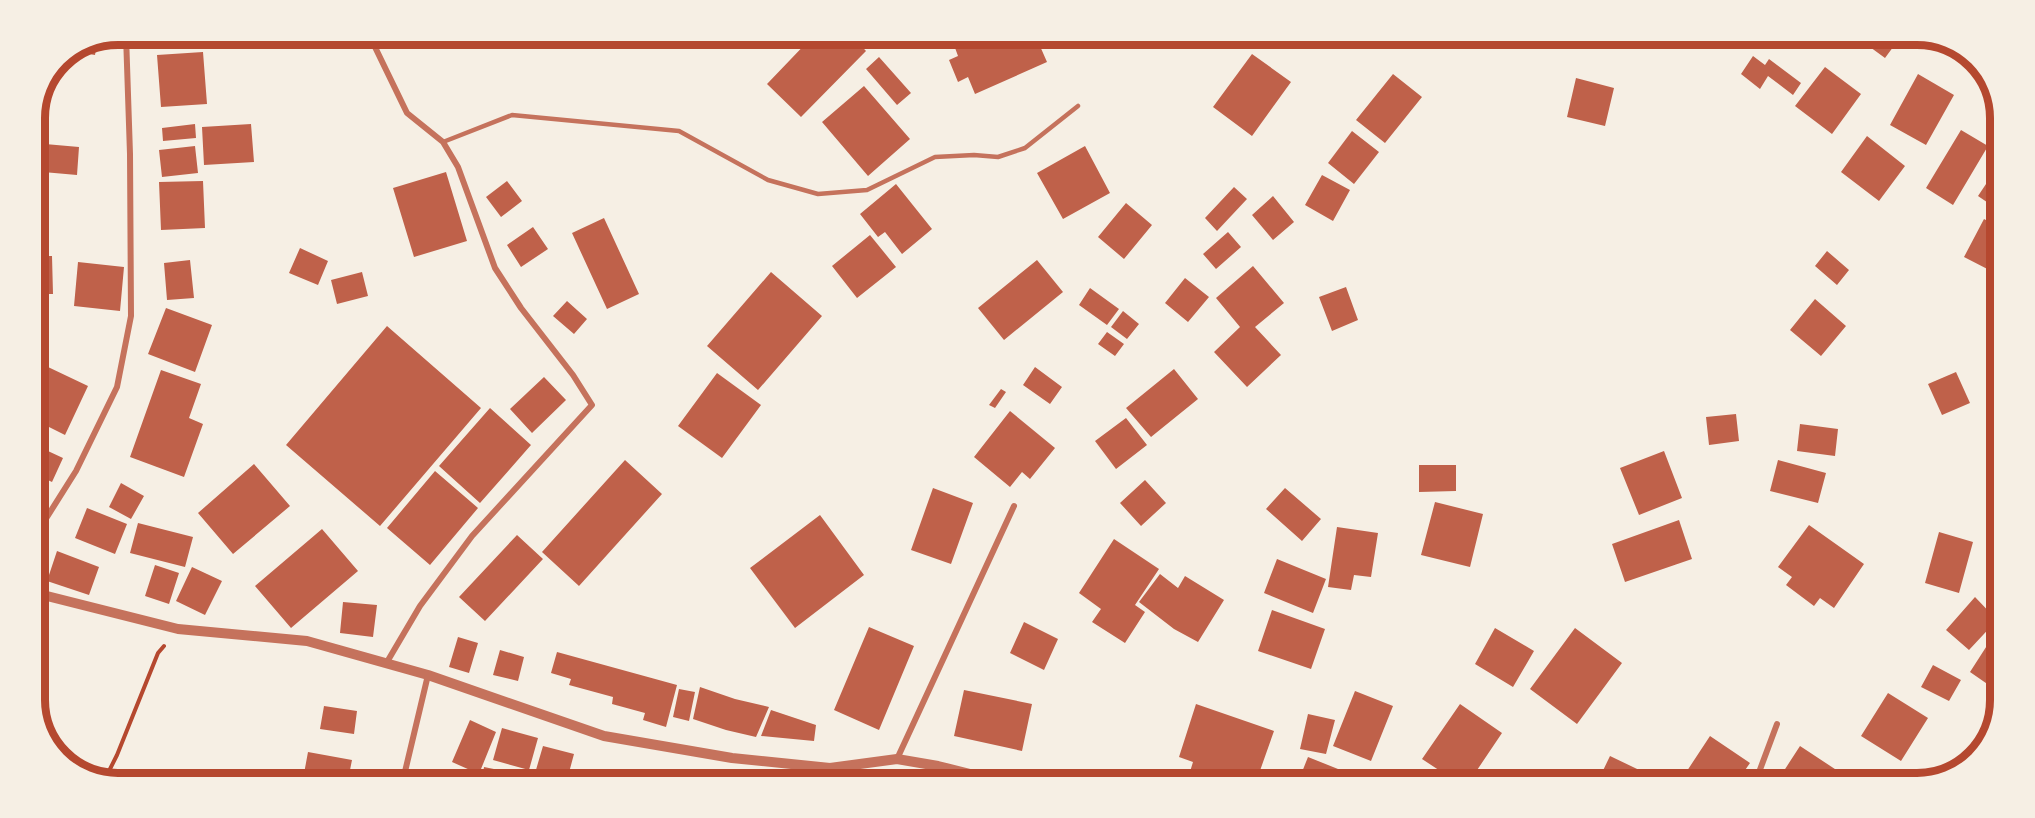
<svg xmlns="http://www.w3.org/2000/svg" width="2035" height="818" font-family="'Archivo Narrow',sans-serif">
<rect width="100%" height="100%" fill="#f6efe4"/>
<path fill="#bf614a" d="M 152,35 L 197,35 L 197,41 L 153,44 Z
M 813,36 L 852,36 L 866,51 L 801,117 L 767,84 Z
M 970,37 L 1036,37 L 1047,62 L 975,94 L 968,77 L 958,82 L 949,60 L 958,56 L 954,45 Z
M 1859,39 L 1899,39 L 1885,58 Z
M 97,43 L 95,55 L 77,52 Z
M 203,52 L 207,104 L 161,107 L 157,55 Z
M 1252,54 L 1291,82 L 1252,136 L 1213,107 Z
M 1753,56 L 1765,65 L 1769,59 L 1801,83 L 1793,95 L 1768,76 L 1760,89 L 1741,74 Z
M 879,57 L 911,93 L 897,105 L 866,69 Z
M 1825,67 L 1861,94 L 1832,134 L 1795,106 Z
M 1393,74 L 1422,97 L 1385,143 L 1356,120 Z
M 1918,74 L 1954,95 L 1926,145 L 1890,125 Z
M 1576,78 L 1614,88 L 1605,126 L 1567,117 Z
M 864,86 L 910,139 L 868,176 L 822,122 Z
M 195,124 L 196,138 L 163,141 L 162,128 Z
M 251,124 L 254,162 L 204,165 L 202,127 Z
M 1961,130 L 1988,146 L 1953,205 L 1926,188 Z
M 1352,131 L 1379,152 L 1354,184 L 1328,163 Z
M 1867,136 L 1905,166 L 1879,201 L 1841,172 Z
M 45,144 L 79,147 L 77,175 L 43,172 Z
M 195,146 L 198,173 L 162,177 L 159,150 Z
M 1085,146 L 1110,193 L 1063,219 L 1037,173 Z
M 2000,163 L 2000,211 L 1978,196 Z
M 446,172 L 467,241 L 414,257 L 393,188 Z
M 1322,175 L 1350,190 L 1333,221 L 1305,205 Z
M 203,181 L 205,228 L 161,230 L 159,182 Z
M 507,181 L 522,201 L 501,217 L 486,197 Z
M 896,184 L 932,229 L 902,254 L 885,232 L 878,237 L 860,214 Z
M 1234,187 L 1247,199 L 1217,231 L 1205,218 Z
M 1273,196 L 1294,222 L 1273,240 L 1252,215 Z
M 1126,203 L 1152,225 L 1124,259 L 1098,237 Z
M 604,218 L 639,294 L 607,309 L 572,233 Z
M 1984,219 L 1999,227 L 1999,275 L 1964,257 Z
M 533,227 L 548,249 L 521,267 L 507,245 Z
M 1228,232 L 1241,247 L 1216,269 L 1203,254 Z
M 870,235 L 896,267 L 857,298 L 832,266 Z
M 300,248 L 328,261 L 318,285 L 289,273 Z
M 1827,251 L 1849,270 L 1837,285 L 1815,266 Z
M 35,256 L 52,256 L 53,294 L 35,294 Z
M 190,260 L 194,298 L 167,300 L 164,263 Z
M 1037,260 L 1063,292 L 1004,340 L 978,308 Z
M 78,262 L 124,267 L 120,311 L 74,306 Z
M 1253,266 L 1284,303 L 1255,327 L 1281,355 L 1247,387 L 1214,352 L 1240,327 L 1216,298 Z
M 362,272 L 368,296 L 337,304 L 331,280 Z
M 771,272 L 822,316 L 758,390 L 707,346 Z
M 1185,278 L 1209,297 L 1188,322 L 1165,303 Z
M 1346,287 L 1358,320 L 1332,331 L 1319,297 Z
M 1090,288 L 1119,309 L 1107,325 L 1079,305 Z
M 1815,299 L 1846,326 L 1821,356 L 1790,330 Z
M 567,301 L 587,319 L 574,334 L 553,316 Z
M 166,308 L 212,325 L 195,372 L 148,354 Z
M 1123,311 L 1139,324 L 1127,339 L 1111,327 Z
M 387,326 L 481,408 L 380,526 L 286,445 Z
M 1107,332 L 1124,344 L 1115,356 L 1098,344 Z
M 48,367 L 88,386 L 65,435 L 35,420 L 35,394 Z
M 1035,367 L 1062,387 L 1050,404 L 1023,385 Z
M 1174,369 L 1198,399 L 1151,437 L 1126,408 Z
M 161,370 L 201,384 L 189,418 L 203,424 L 184,477 L 130,457 Z
M 1956,372 L 1970,403 L 1942,415 L 1928,384 Z
M 717,373 L 761,405 L 722,458 L 678,426 Z
M 544,377 L 566,400 L 532,433 L 510,409 Z
M 1001,389 L 1006,392 L 995,408 L 989,405 Z
M 490,408 L 531,445 L 480,503 L 439,466 Z
M 1010,411 L 1055,448 L 1030,479 L 1022,472 L 1010,487 L 974,457 Z
M 1736,414 L 1739,441 L 1709,445 L 1706,417 Z
M 1126,418 L 1147,445 L 1116,469 L 1095,441 Z
M 1800,424 L 1838,429 L 1835,456 L 1797,451 Z
M 35,445 L 63,458 L 52,482 L 35,474 Z
M 1664,451 L 1682,498 L 1639,515 L 1620,468 Z
M 625,460 L 662,494 L 579,586 L 542,552 Z
M 1778,460 L 1826,473 L 1818,503 L 1770,491 Z
M 254,464 L 290,506 L 233,554 L 198,513 Z
M 1419,465 L 1456,465 L 1456,491 L 1419,492 Z
M 435,471 L 478,508 L 430,565 L 387,528 Z
M 1145,480 L 1166,503 L 1141,526 L 1120,503 Z
M 121,483 L 144,496 L 131,519 L 109,507 Z
M 933,488 L 973,503 L 951,564 L 911,550 Z
M 1285,488 L 1321,519 L 1302,541 L 1266,509 Z
M 1435,502 L 1483,514 L 1470,567 L 1421,555 Z
M 87,508 L 127,524 L 115,554 L 75,538 Z
M 820,515 L 864,575 L 795,628 L 750,568 Z
M 1679,520 L 1692,559 L 1625,582 L 1612,544 Z
M 138,523 L 193,537 L 185,567 L 130,553 Z
M 1809,525 L 1864,564 L 1834,608 L 1820,598 L 1814,606 L 1786,585 L 1792,577 L 1778,567 Z
M 1337,527 L 1378,533 L 1371,577 L 1354,575 L 1351,590 L 1328,587 Z
M 322,529 L 358,571 L 291,628 L 255,586 Z
M 1939,532 L 1973,542 L 1959,593 L 1925,583 Z
M 517,535 L 543,559 L 485,621 L 459,597 Z
M 1114,539 L 1159,569 L 1135,605 L 1145,612 L 1125,643 L 1092,622 L 1101,609 L 1079,593 Z
M 57,551 L 99,567 L 89,595 L 47,581 Z
M 1277,559 L 1326,579 L 1313,613 L 1264,593 Z
M 155,565 L 179,573 L 169,604 L 145,596 Z
M 192,567 L 222,581 L 205,615 L 176,601 Z
M 1160,574 L 1178,588 L 1185,576 L 1224,600 L 1198,642 L 1174,629 L 1139,602 Z
M 1975,597 L 1997,620 L 1969,650 L 1946,630 Z
M 343,602 L 377,605 L 373,637 L 340,633 Z
M 1272,610 L 1325,629 L 1311,669 L 1258,651 Z
M 1024,622 L 1058,639 L 1044,670 L 1010,653 Z
M 869,627 L 914,646 L 879,730 L 834,710 Z
M 1495,628 L 1534,651 L 1513,687 L 1475,664 Z
M 1575,628 L 1622,663 L 1577,724 L 1530,689 Z
M 1997,630 L 1996,667 L 1996,690 L 1970,672 Z
M 458,637 L 478,643 L 469,673 L 449,667 Z
M 500,650 L 524,657 L 518,681 L 493,675 Z
M 557,652 L 677,685 L 666,727 L 643,720 L 645,713 L 612,704 L 613,697 L 569,685 L 571,679 L 551,673 Z
M 1933,665 L 1961,680 L 1949,701 L 1921,687 Z
M 700,687 L 735,699 L 769,707 L 756,737 L 726,730 L 693,719 Z
M 679,689 L 695,692 L 689,721 L 673,717 Z
M 964,690 L 1032,704 L 1022,751 L 954,736 Z
M 1355,691 L 1393,706 L 1371,761 L 1333,746 Z
M 1888,693 L 1928,718 L 1901,761 L 1861,736 Z
M 1196,704 L 1274,731 L 1256,782 L 1209,782 L 1189,775 L 1193,762 L 1179,757 Z
M 1460,704 L 1502,733 L 1469,782 L 1457,782 L 1422,759 Z
M 324,706 L 357,711 L 354,734 L 320,729 Z
M 771,710 L 816,725 L 814,741 L 761,736 Z
M 1308,714 L 1335,720 L 1326,754 L 1300,749 Z
M 470,720 L 496,732 L 479,774 L 452,762 Z
M 502,728 L 538,738 L 529,770 L 493,760 Z
M 1710,736 L 1750,763 L 1736,783 L 1691,783 L 1683,777 Z
M 543,746 L 574,754 L 567,780 L 533,780 Z
M 1800,746 L 1844,775 L 1839,783 L 1776,783 Z
M 308,752 L 352,760 L 348,780 L 303,779 Z
M 1610,756 L 1658,779 L 1656,783 L 1597,783 Z
M 1308,757 L 1363,779 L 1362,782 L 1298,782 Z
M 484,767 L 524,775 L 523,780 L 482,780 Z"/>
<g fill="none" stroke-linecap="round" stroke-linejoin="round">
<path stroke="#b5482f" stroke-width="4" d="M 105,779 L 117,755 L 158,653 L 164,646"/>
<path stroke="#c5725c" stroke-width="4.5" d="M 443,142 L 512,115 L 679,131 L 768,180 L 818,194 L 867,190 L 935,157 L 974,155 L 998,157 L 1025,148 L 1078,106"/>
<path stroke="#c5725c" stroke-width="6" d="M 366,35 L 374,45 L 407,113 L 443,142 L 458,167 L 495,268 L 521,308 L 573,375 L 592,405 L 472,536 L 420,606 L 387,662
M 35,536 L 76,471 L 117,387 L 131,316 L 130,154 L 126,35
M 897,759 L 1014,506
M 403,780 L 428,675
M 1755,783 L 1777,724"/>
<path stroke="#c5725c" stroke-width="10" d="M 35,593 L 178,629 L 307,641 L 428,675 L 604,736 L 732,758 L 830,768 L 897,759 L 938,766 L 998,781"/>
</g>
<path d="M0 0H2035V818H0ZM118 45H1917A73 73 0 0 1 1990 118V700A73 73 0 0 1 1917 773H118A73 73 0 0 1 45 700V118A73 73 0 0 1 118 45Z" fill="#f6efe4" fill-rule="evenodd"/>
<path fill="none" stroke="#b5482f" stroke-width="8" d="M118 45H1917A73 73 0 0 1 1990 118V700A73 73 0 0 1 1917 773H118A73 73 0 0 1 45 700V118A73 73 0 0 1 118 45Z"/>
</svg>
